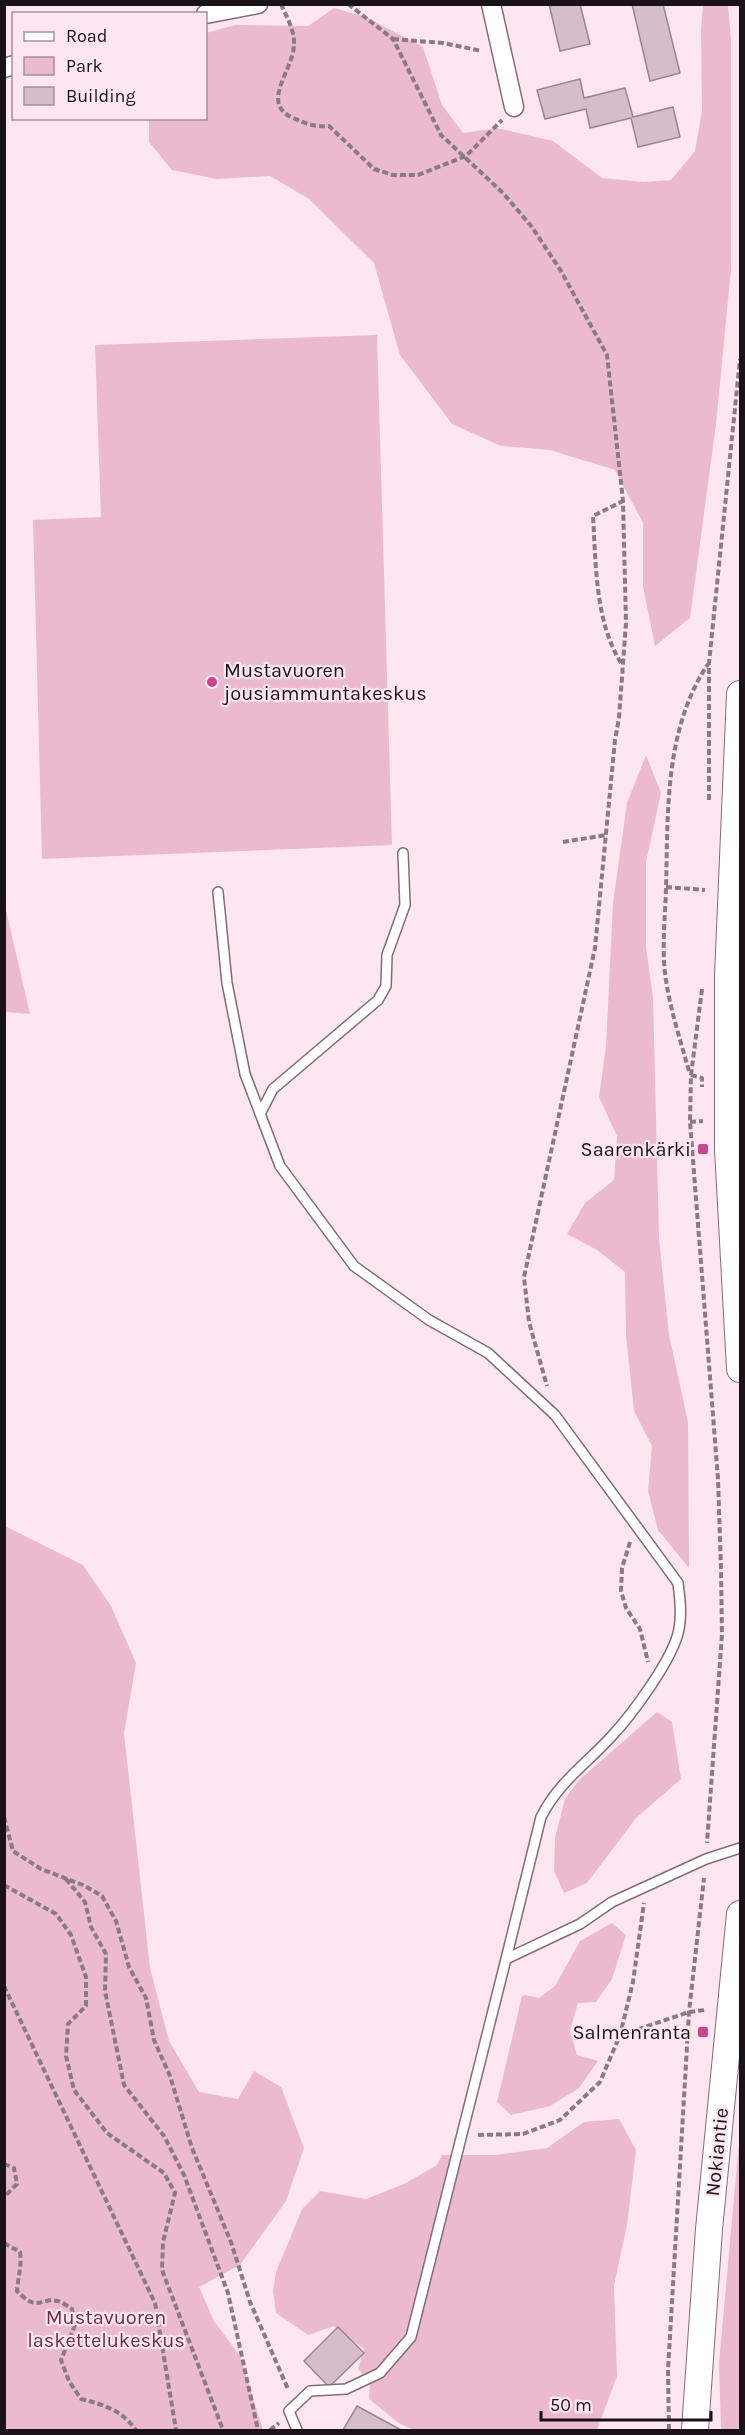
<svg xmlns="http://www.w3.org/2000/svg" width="745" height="2435" font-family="Karla,sans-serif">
<rect width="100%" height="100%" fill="#fee6f0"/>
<path fill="#ebbad0" d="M 703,5 L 728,5 L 731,40 L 731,269 L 716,424 L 690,618 L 655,646 L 643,586 L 643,523 L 615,470 L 550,450 L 501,446 L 452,424 L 400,355 L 374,263 L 309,199 L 270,176 L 217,179 L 172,170 L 149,142 L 149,119 L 206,118 L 206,33 L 235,25 L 308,26 L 334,8 L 366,17 L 423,47 L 442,105 L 463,133 L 497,128 L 553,141 L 602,178 L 643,182 L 671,180 L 695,151 L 702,111 L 701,30 Z
M 377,335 L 392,845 L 42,859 L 33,520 L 101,517 L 95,345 Z
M 646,755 L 661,793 L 646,862 L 646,947 L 653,998 L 659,1238 L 669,1335 L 688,1422 L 689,1568 L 658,1530 L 648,1491 L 652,1446 L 634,1411 L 626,1335 L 625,1272 L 597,1250 L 567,1234 L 585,1203 L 614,1180 L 617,1136 L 599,1097 L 606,1046 L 613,903 L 627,803 Z
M 4,906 L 5,906 L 30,1014 L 5,1012 Z
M 5,1526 L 83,1565 L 111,1606 L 136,1663 L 124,1733 L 150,1968 L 169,2041 L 199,2092 L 238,2099 L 254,2071 L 281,2087 L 304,2148 L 286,2201 L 240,2265 L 199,2287 L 214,2321 L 240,2356 L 263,2430 L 5,2430 Z
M 657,1712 L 672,1722 L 681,1779 L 636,1818 L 587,1883 L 564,1893 L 554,1871 L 555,1838 L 565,1799 L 579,1780 Z
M 612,1923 L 626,1935 L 612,1979 L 596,2002 L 578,2003 L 570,2031 L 577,2055 L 598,2061 L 579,2088 L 550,2106 L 511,2115 L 497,2102 L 522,1996 L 525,1995 L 539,1998 L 555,1986 L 580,1941 Z
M 619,2119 L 636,2150 L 627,2225 L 614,2285 L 617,2376 L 597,2430 L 415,2430 L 400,2424 L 369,2399 L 370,2383 L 358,2369 L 364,2349 L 334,2326 L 308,2335 L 276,2313 L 273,2291 L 276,2272 L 302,2209 L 320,2191 L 366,2199 L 404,2184 L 437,2165 L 442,2155 L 495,2155 L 547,2148 L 584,2122 Z
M 740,2132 L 740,2430 L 721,2430 L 719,2363 Z"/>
<path fill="#d6bec8" stroke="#9b858e" stroke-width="1.5" d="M 549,4 L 580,4 L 590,44 L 560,51 Z
M 632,4 L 663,4 L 680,73 L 650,81 Z
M 580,79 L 584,98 L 625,88 L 633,117 L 673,107 L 680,137 L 638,147 L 631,118 L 590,128 L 586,109 L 545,119 L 537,90 Z
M 338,2327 L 364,2353 L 329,2387 L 304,2361 Z
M 357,2406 L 401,2430 L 343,2430 Z"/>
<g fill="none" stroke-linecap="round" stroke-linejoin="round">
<defs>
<path id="lane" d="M 218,892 L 227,983 L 245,1074 L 280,1166 L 354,1266 L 429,1320 L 488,1353 L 555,1415 L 678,1583 C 680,1598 682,1614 679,1629 C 674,1658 631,1716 610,1738 C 584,1766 559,1782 541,1817 L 506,1959
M 260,1114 L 273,1089 L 378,1000 L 386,986 L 387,955 L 405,905 L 403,853
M 297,2430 L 289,2411 L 310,2391 L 346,2389 L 380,2373 L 411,2337 L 506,1959 L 580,1924 L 612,1902 L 647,1886 L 706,1859 L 740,1848"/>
<path id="street" d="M 491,4 L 514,107
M 206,14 L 258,4
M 4,68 L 14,65"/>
<path id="secondary" d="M 740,694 L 728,976 L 728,1149 L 740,1369
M 695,2430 L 709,2229 L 740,1914"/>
</defs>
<use href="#lane" stroke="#826c76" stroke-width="12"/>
<use href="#street" stroke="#826c76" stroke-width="21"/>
<use href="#secondary" stroke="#826c76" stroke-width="28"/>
<path stroke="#8a7a81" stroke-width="4" stroke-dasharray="6 3" stroke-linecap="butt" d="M 281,4 C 286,16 295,31 294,44 C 294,70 259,103 293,118 C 306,124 315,127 329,126 L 374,169 L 393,175 L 418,175 L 466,156 L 502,120
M 348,4 L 393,39 L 441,135 L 503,193 L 532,227 L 561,271 L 607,355 L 623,501 L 626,623 L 619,718 L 615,740 L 595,948 L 524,1277 L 529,1322 L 547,1386
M 393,39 L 443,43 L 482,51
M 621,663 C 595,621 596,565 593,516 L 623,501
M 709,800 L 709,663 L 740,359
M 563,842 L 606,835
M 666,887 L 705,890
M 702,989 L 691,1075 L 690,1122 L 718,1479 L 721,1569 L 722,1634 L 707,1843
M 689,1071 C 680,1039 669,1006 665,973 C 662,946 665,918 666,890 C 668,813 664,730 708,664
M 691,1075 L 702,1078 L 702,1087
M 690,1122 L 703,1121
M 630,1542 L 622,1568 L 621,1591 L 626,1608 L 640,1629 L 648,1662
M 4,1817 L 13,1851 L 41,1869 L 83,1885 L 102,1896 L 116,1921 L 129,1967 L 146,1998 L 154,2040 L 170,2076 L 192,2148 L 231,2242 L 250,2302 L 288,2389
M 66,1879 L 85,1902 L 91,1927 L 106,1954 L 105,1991 L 124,2085 L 164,2136 L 184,2175 L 228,2293 L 258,2430
M 4,1885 L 56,1914 L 71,1935 L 86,1977 L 86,2006 L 68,2024 L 66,2056 L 74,2090 L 107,2133 L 164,2173 L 175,2193 L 163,2242 L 162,2270 L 223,2430
M 4,1986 L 155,2303 L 176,2430
M 621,2035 L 689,2012 L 705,2010
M 478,2135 L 523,2134 L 560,2120 L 600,2082 L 620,2035 L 633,1982 L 644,1903
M 4,2164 L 14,2168 L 17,2184 L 4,2197
M 4,2243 L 20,2252 C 22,2266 18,2277 17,2291 C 38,2313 40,2297 58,2301 C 63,2302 68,2307 72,2309 L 75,2325 L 61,2360 L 69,2381 L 81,2399 C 105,2405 121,2410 136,2430
M 270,2430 L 279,2423
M 669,2430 L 668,2370 L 689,2012 L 704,1878"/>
<use href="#lane" stroke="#fff" stroke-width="9"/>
<use href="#street" stroke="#fff" stroke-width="18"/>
<use href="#secondary" stroke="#fff" stroke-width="26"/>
</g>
<g fill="#c8468d" stroke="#fee6f0" stroke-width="2">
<circle cx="212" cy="682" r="6"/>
<rect x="697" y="1143" width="12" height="12" rx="3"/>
<rect x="697" y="2026" width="12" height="12" rx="3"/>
</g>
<g text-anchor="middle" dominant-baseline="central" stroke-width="4.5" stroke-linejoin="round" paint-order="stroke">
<g font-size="20" fill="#1a1216" stroke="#fee6f0" text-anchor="end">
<text x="224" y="670" text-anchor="start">Mustavuoren<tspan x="224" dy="23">jousiammuntakeskus</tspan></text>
<text x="691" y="1149">Saarenkärki</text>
<text x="691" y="2032">Salmenranta</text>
</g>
<g font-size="20" fill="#1a1216" stroke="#fee6f0">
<text transform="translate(717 2152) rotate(-84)">Nokiantie</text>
</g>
<g font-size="20" fill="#6e2b4e" stroke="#fee6f0">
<text x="106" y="2317">Mustavuoren<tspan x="106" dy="23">laskettelukeskus</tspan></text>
</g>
</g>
<rect width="745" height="2435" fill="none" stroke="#1a1216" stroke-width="12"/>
<rect x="12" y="12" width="195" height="108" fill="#fee6f0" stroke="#a39199" stroke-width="1.5"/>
<rect x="24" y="32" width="30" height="9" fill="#ffffff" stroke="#a39199" stroke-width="1.5"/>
<text x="66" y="42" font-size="18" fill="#1a1216">Road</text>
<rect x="24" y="57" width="30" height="18" fill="#ebbad0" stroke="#a39199" stroke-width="1.5"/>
<text x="66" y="72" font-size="18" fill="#1a1216">Park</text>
<rect x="24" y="87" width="30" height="18" fill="#d6bec8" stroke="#a39199" stroke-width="1.5"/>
<text x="66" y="102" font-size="18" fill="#1a1216">Building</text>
<path d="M541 2411v9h170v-9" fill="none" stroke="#1a1216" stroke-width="3"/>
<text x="550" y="2411" font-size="18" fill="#1a1216" stroke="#fee6f0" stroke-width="4.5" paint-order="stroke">50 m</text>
</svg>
